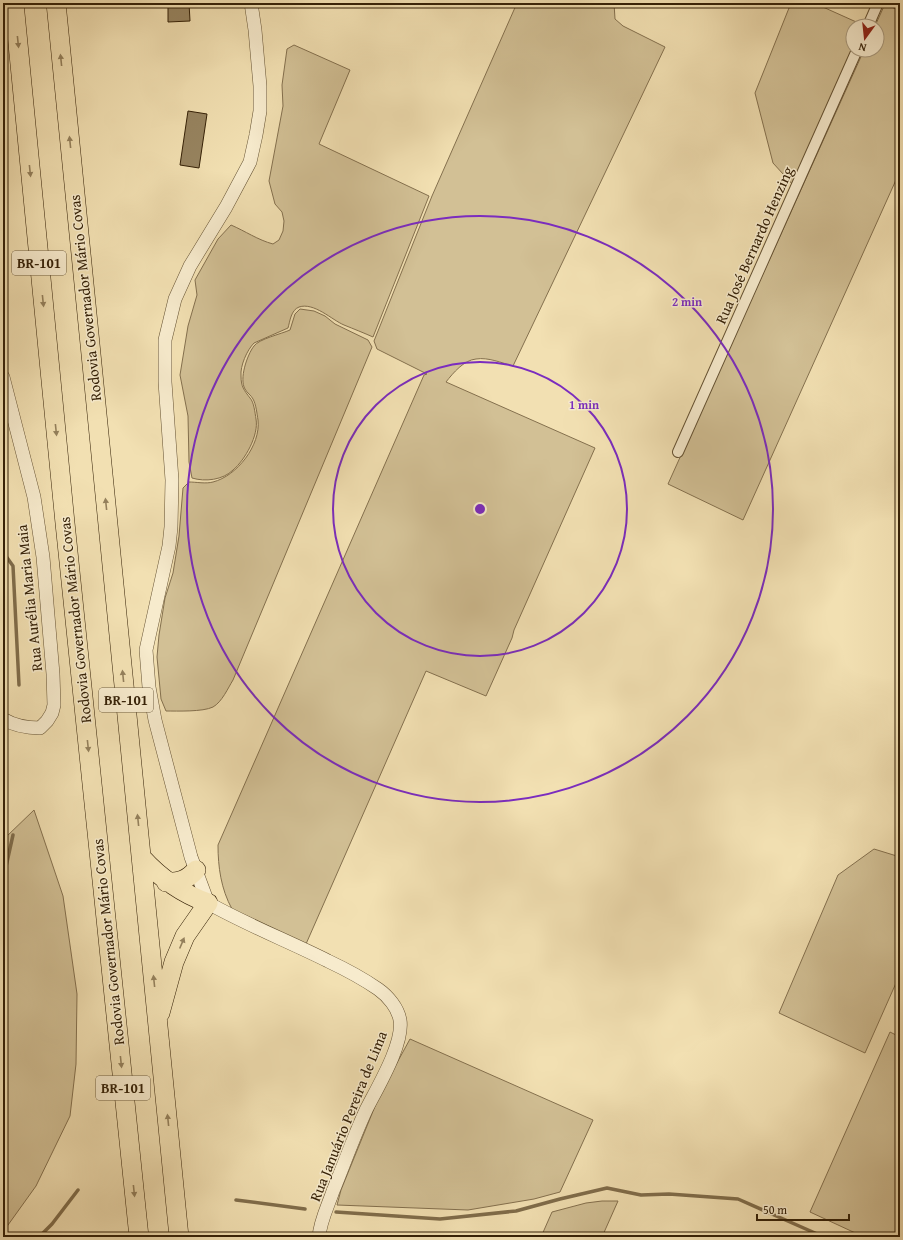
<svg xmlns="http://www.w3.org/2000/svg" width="903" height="1240" font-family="'Gentium Book Plus',serif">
<rect width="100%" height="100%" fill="#f2e0b2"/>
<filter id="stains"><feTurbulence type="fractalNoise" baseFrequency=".005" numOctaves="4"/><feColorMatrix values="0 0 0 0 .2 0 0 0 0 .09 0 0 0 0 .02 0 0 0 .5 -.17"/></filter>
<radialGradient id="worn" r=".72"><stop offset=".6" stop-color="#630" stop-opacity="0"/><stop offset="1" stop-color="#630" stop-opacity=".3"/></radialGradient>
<path fill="#d2c095" stroke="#84704e" d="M 517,3 L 614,3 L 615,19 L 623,26 L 665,47 L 513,366 C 502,363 488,357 476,359 C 464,360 453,373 446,382 L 595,448 L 514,630 L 512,638 L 486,696 L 426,671 L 306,944 L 232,909 C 221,889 218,867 218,845 L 424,375 L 427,374 L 377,349 L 374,341 L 432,196 Z
M 791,3 L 814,3 L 863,25 L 853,26 L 853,49 L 794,186 L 773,163 L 755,93 Z
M 885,4 L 900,11 L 900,171 L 743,520 L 668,484 L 864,50 L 877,50 L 877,26 L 875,26 Z
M 294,45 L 350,70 L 319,144 L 429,196 L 373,337 C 364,333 354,329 344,325 C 332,320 314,302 299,307 C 291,310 290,321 288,328 L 254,343 C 247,350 240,366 241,376 C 241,387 244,390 250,398 C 254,402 255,413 256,419 C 259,435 245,460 233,470 C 223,480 205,482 192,478 L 189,462 L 188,416 L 180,375 L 188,326 L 197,295 L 195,280 L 218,239 L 231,225 C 245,231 258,240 273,244 L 279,240 L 283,231 L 284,221 L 282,212 L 275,204 L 269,181 L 283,106 L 282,85 L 287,49 Z
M 300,309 L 314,311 L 325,316 L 335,324 L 368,340 L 372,347 L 233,680 C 228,688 222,702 213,707 C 203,712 177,711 166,711 L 161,699 L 157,657 L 159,635 L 165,598 L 173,573 L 179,536 L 183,488 L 189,482 C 196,482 206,484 213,482 C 237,476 261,445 258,420 C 257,414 256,404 253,399 C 251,395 247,393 245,389 C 239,379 247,355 254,346 C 259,339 281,334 290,330 L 295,314 Z
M 34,810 L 63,896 L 77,994 L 76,1064 L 70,1116 L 36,1186 L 3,1232 L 3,836 L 6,837 Z
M 874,849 L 900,857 L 900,974 L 865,1053 L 779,1013 L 838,875 Z
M 890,1032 L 900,1037 L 900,1237 L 864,1237 L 810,1212 Z
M 410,1039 L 593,1120 L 560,1192 L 534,1199 L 468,1210 L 337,1205 L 341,1190 L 380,1094 Z
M 602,1201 L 618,1201 L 602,1237 L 541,1237 L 552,1212 L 586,1203 Z"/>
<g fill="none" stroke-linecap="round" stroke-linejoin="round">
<path stroke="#806d4b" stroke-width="3.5" d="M 3,552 L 13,566 L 19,685
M 3,880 L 13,835
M 236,1200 L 305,1209
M 336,1212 L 440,1219 L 516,1211 L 560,1199 L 607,1188 L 641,1195 L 669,1194 L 738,1199 L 824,1237
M 39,1237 L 52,1224 L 78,1190"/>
</g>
<path fill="#978460" stroke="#352107" d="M 168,3 L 189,3 L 190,21 L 168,22 Z
M 188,111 L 207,114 L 199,168 L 180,165 Z"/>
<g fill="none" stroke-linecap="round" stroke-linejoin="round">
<defs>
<path id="minor" d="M 868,26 L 878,3
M 678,452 L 857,50"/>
<path id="tertiary" d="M 251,3 L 255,30 L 260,86 L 260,111 L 256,135 L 250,162 L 226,207 L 190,266 L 175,299 L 165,340 L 165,382 L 172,480 L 171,527 L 169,546 L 146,650 L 149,687 L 155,720 L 191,857 L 208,903 C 247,925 288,941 328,961 C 345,969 362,978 378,989 C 388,996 398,1008 400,1020 C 404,1044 377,1088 366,1110 C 354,1136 344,1164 333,1191 C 328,1206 320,1221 319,1237
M 3,377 L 34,497 L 43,557 L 53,674 L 54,705 L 52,713 L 47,721 L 40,728 C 26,728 15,726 3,719"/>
<path id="motorway" d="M 14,3 L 65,523 L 139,1237
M 56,3 L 179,1237
M 142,858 C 161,879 181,893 208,903 L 185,936 L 174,962 L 160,1013
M 166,882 C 179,883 187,880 196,870"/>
</defs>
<use href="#minor" stroke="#645132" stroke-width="12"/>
<use href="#tertiary" stroke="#645132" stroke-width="14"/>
<use href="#motorway" stroke="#352107" stroke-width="20"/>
<use href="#minor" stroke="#f7ebcd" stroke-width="10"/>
<use href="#tertiary" stroke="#f7ebcd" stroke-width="13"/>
<use href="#motorway" stroke="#f2e0b2" stroke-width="19"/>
</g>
<defs><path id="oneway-solid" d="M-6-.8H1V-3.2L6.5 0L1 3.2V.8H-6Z"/></defs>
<g fill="#94805c">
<use href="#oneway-solid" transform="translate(18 42) rotate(84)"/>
<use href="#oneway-solid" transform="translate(61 60) rotate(-96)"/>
<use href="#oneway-solid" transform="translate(70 142) rotate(-96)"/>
<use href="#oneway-solid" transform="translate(30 171) rotate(84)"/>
<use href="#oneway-solid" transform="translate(43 301) rotate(84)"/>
<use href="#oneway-solid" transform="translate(56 430) rotate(84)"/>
<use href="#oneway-solid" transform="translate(106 504) rotate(-96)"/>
<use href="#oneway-solid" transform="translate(123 676) rotate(-96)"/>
<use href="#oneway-solid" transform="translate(88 746) rotate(84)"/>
<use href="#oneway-solid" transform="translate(138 820) rotate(-96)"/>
<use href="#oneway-solid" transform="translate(182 943) rotate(-67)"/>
<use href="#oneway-solid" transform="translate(154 981) rotate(-96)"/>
<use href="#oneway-solid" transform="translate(121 1062) rotate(84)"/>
<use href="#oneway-solid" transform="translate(168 1120) rotate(-96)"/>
<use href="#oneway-solid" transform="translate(134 1191) rotate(84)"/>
</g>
<g fill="none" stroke="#7b2cbf" stroke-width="2">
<circle cx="480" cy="509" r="147"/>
<circle cx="480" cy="509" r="293"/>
</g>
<g text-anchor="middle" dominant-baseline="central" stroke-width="3" stroke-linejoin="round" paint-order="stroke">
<g fill="#f7ebcd" stroke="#6f5e42" stroke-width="1">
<rect x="12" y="251" width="54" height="24" rx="3"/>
<rect x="99" y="688" width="54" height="24" rx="3"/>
<rect x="96" y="1076" width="54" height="24" rx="3"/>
</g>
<g font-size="14" font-weight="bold" fill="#352107">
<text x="39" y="263">BR-101</text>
<text x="126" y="700">BR-101</text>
<text x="123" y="1088">BR-101</text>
</g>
<g font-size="15" fill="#352107" stroke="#f7ebcd">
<text transform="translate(754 245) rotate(-66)">Rua José Bernardo Henzing</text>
<text transform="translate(85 298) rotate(-96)">Rodovia Governador Mário Covas</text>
<text transform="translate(29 598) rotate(-96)">Rua Aurélia Maria Maia</text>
<text transform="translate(75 620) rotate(-96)">Rodovia Governador Mário Covas</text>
<text transform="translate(108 942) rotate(-96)">Rodovia Governador Mário Covas</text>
<text transform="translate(348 1116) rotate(-68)">Rua Januário Pereira de Lima</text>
</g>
</g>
<circle cx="480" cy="509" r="6" fill="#7b2cbf" stroke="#f7ebcd" stroke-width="2"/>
<g font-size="12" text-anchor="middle" font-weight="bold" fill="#7b2cbf" stroke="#f7ebcd" stroke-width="3" stroke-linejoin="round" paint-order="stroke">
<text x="687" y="306">2 min</text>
<text x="584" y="409">1 min</text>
</g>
<rect width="903" height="1240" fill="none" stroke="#f2e0b2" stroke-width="16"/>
<rect x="4" y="4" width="895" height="1232" fill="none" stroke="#352107" stroke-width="2"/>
<rect x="8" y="8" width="887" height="1224" fill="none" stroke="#352107"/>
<g transform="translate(865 38) rotate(195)"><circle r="19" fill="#f7ebcd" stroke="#a99a7e"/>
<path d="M0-3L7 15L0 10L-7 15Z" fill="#8f2418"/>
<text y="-6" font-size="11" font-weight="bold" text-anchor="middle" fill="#352107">N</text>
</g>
<path d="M757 1214v6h92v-6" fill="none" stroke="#352107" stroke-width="2"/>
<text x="763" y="1214" font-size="12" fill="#352107" stroke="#f7ebcd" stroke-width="3" paint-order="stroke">50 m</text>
<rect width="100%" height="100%" filter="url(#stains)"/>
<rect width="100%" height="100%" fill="url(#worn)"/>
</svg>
